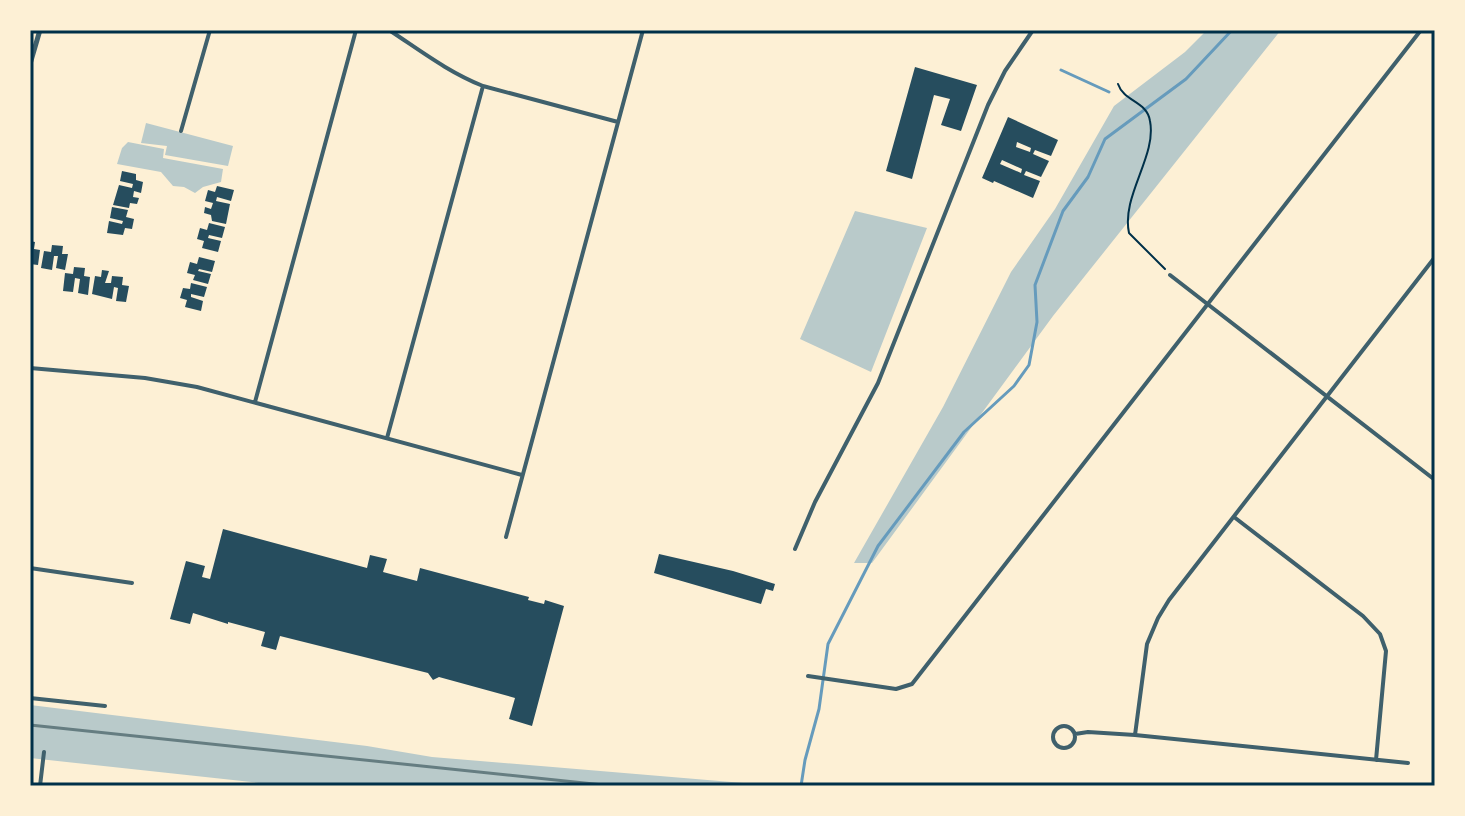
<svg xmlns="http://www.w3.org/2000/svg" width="1465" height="816" font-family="'Noto Sans',sans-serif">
<rect width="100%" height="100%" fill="#fdf0d5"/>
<path fill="#b9caca" d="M 1207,30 L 1281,30 L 1053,316 L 872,563 L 854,563 L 943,407 L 1011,272 L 1055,209 L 1114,106 L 1185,52 Z
M 146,123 L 233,146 L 228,166 L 165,155 L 167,146 L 141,143 Z
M 128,142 L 164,149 L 163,158 L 223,169 L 221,182 L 203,187 L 195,193 L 184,187 L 173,186 L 161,172 L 117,164 L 122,148 Z
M 855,211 L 927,228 L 871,372 L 800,339 Z
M 30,705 L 367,746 L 432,757 L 778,786 L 287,786 L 30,758 Z"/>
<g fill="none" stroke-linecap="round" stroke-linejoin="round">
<path stroke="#669bbc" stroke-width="3" d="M 1061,70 L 1109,92
M 801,786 L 805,760 L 819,709 L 828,644 L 878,546 L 964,432 L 1014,386 L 1029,365 L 1037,322 L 1035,285 L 1063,211 L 1088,177 L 1105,139 L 1186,79 L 1232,30"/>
</g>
<path fill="#264d5e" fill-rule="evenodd" d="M 915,67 L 977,85 L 961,131 L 941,125 L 950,99 L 934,95 L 912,179 L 886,171 Z
M 1008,117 L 1058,140 L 1051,156 L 1035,150 L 1033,154 L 1049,161 L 1041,177 L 1026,171 L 1024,175 L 1040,181 L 1033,198 L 994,181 L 993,183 L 982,178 ZM 1017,142 L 1031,148 L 1030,152 L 1016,147 ZM 1002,160 L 1022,169 L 1021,173 L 1000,164 Z
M 122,171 L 136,174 L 136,180 L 143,182 L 141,193 L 134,191 L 133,197 L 139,198 L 137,204 L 130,203 L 129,208 L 113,205 L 119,185 L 132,188 L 133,184 L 120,181 Z
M 217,186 L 234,190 L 231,201 L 217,197 L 216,201 L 230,204 L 226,224 L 212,221 L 211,215 L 204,213 L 205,207 L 211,209 L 213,203 L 205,201 L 208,190 L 215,192 Z
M 112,207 L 128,210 L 126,217 L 134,219 L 132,229 L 125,228 L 123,235 L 107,233 L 109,221 L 122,224 L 123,221 L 110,218 Z
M 209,223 L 225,227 L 222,238 L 209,235 L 208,238 L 221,241 L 218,252 L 202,248 L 204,241 L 197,239 L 200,228 L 207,230 Z
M 30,241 L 35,242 L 34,249 L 40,250 L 38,265 L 30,264 Z
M 52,245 L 63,246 L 62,254 L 68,254 L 65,270 L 56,268 L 58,256 L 54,256 L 52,270 L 41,268 L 44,251 L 51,252 Z
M 199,257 L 215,261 L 212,272 L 199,269 L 198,271 L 211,274 L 208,284 L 193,280 L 195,275 L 187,273 L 190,262 L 197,264 Z
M 74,267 L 85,268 L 84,276 L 90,277 L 88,295 L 78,293 L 80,279 L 75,278 L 73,292 L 63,291 L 65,273 L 73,274 Z
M 102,270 L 109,271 L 105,283 L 111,283 L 112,276 L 123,277 L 122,285 L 129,286 L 126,302 L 116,301 L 118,288 L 114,287 L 112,299 L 92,294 L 95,276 L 101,277 Z
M 191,283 L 207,287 L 204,297 L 191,294 L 191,297 L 203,301 L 201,311 L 185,307 L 187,300 L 180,298 L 183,288 L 190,289 Z
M 223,529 L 367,568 L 370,555 L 387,559 L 383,572 L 417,581 L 420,568 L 529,597 L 528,600 L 544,604 L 545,600 L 564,606 L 532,726 L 509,719 L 515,698 L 439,677 L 433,680 L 428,673 L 280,636 L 276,650 L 261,646 L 265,632 L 228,622 L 228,624 L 193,613 L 190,624 L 170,619 L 186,561 L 205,566 L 202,577 L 210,579 Z
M 659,554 L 733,571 L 775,584 L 773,591 L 766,589 L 761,604 L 654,573 Z"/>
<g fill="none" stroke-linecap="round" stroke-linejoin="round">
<path stroke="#003049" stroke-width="2" d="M 1118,84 C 1124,102 1147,101 1150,121 C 1157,156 1121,196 1129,233 L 1165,269"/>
<path stroke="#3f606c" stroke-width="4" d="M 389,30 C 421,51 448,72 483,86 L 618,122
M 181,131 L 210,30
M 1170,275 L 1435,480
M 30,368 L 145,378 L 197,387 L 522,475
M 255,402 L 356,30
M 387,438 L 483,86
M 1234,517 L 1363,616 L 1380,634 L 1386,651 L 1376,760
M 506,537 L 643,30
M 795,549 L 815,502 L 878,383 L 988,105 L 1005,71 L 1033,30
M 30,568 L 132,583
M 808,676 L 896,689 L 912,684 L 1421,30
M 30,698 L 105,706
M1053 737a11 11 0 1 1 22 0a11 11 0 1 1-22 0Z
M 1075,734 L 1088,732 L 1135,735 L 1408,763
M 1135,735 L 1147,644 L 1158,618 L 1169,600 L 1435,257
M 40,786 L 44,752"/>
<path stroke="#3f606c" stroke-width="5" d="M 30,64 L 40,30"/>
<path stroke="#657d81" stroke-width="3" d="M 30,725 L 613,786"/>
</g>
<rect width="1465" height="816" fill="none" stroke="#fdf0d5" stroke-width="64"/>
<rect x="32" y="32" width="1401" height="752" fill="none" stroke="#003049" stroke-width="3"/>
</svg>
